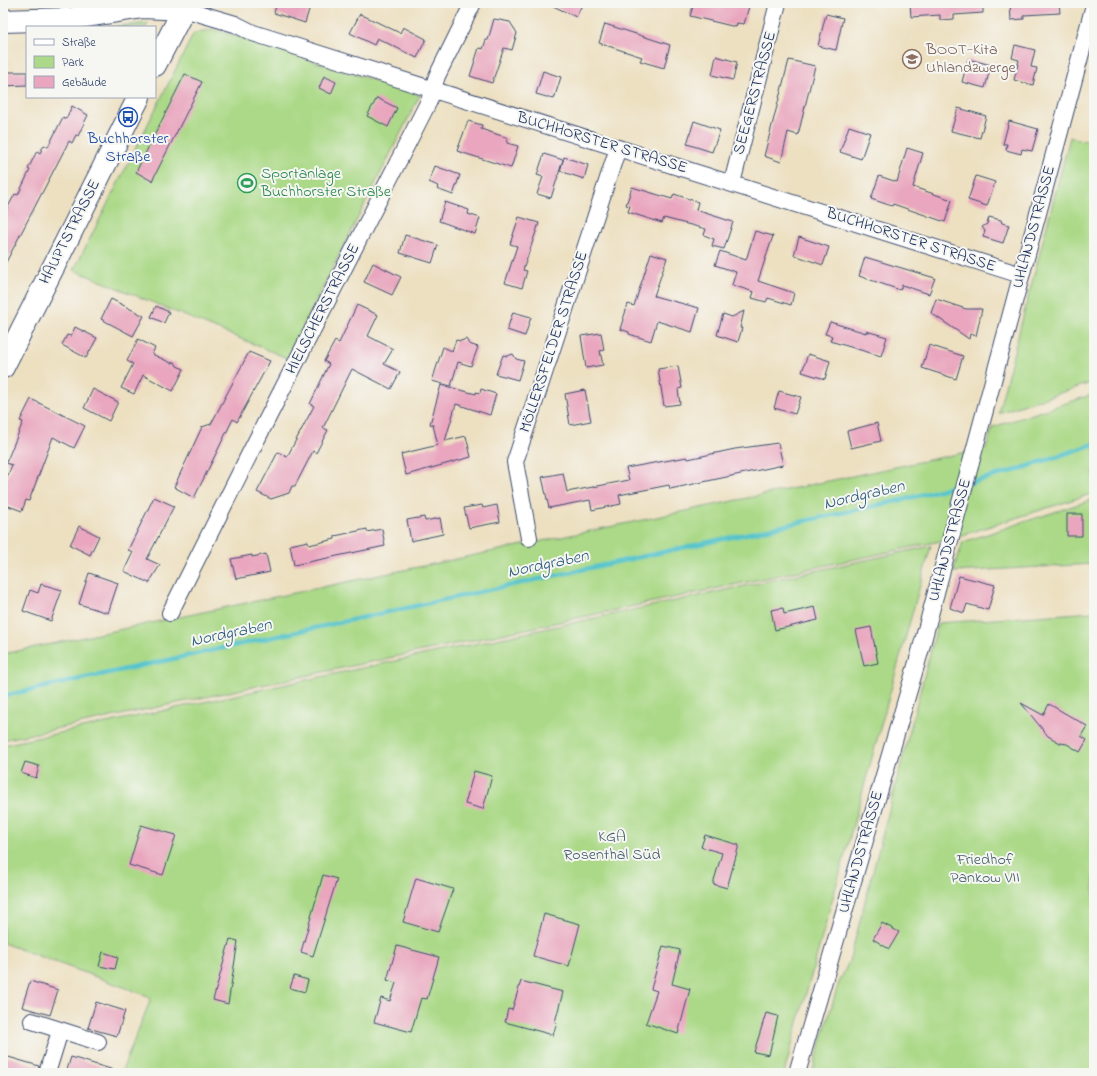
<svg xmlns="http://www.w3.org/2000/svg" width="1097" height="1076" font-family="'Indie Flower',sans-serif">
<rect width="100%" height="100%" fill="#f6f6f2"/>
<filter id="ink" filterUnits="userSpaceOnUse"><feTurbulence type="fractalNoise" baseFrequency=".025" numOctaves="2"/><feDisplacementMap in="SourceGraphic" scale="8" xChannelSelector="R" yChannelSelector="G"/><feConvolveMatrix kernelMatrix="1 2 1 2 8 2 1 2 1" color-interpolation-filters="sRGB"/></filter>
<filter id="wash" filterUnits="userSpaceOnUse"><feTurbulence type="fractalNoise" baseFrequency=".012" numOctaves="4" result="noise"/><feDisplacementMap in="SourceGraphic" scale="16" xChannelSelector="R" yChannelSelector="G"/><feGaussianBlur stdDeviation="0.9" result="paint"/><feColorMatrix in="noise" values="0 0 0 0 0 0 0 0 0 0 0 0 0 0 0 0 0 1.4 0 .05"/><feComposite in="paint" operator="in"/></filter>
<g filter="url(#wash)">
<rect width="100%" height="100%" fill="#ede0c1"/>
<path fill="#abd987" stroke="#638472" d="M 148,23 L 146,27 L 107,27 Z
M 213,29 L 420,95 L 287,358 L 74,270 L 194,33 Z
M 1070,137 L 1094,143 L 1094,382 L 998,413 Z
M 1094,394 L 1094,493 L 950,539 L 3,740 L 3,654 L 986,448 L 993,427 Z
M 1094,499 L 1094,564 L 953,572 L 963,542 Z
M 931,546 L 784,1073 L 121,1073 L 150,1001 L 148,996 L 3,943 L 3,745 Z
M 1094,612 L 1094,1073 L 812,1073 L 838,985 L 850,959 L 938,623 Z"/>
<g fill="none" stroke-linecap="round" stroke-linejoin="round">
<path stroke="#57c4cc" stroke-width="4.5" d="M 969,483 L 1020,469 L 1094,444
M 3,696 L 906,499 L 962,484"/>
</g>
<g id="blocks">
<path fill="#e9a6be" d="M 277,3 L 311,3 L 305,23 L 274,13 Z
M 547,3 L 583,3 L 576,17 Z
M 694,3 L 750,3 L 744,24 L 737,23 L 736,27 L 690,16 Z
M 910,3 L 983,3 L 983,13 L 954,15 L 954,19 L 940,20 L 940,15 L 911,17 Z
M 1010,3 L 1059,3 L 1060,13 L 1024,15 L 1024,19 L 1011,20 Z
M 360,14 L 400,33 L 403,27 L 426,39 L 417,58 L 377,38 L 374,45 L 350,33 Z
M 826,14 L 843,18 L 836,50 L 818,46 Z
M 494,19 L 510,22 L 517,33 L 512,50 L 504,48 L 492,83 L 470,76 L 479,48 L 483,49 L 486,40 L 488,40 Z
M 605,24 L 670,45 L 664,68 L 640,61 L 642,57 L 599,43 Z
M 1015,45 L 1035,50 L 1031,67 L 1037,68 L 1033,85 L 1014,80 L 1019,60 L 1012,58 Z
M 716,56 L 737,62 L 733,80 L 712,75 Z
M 968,59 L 991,65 L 985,88 L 962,82 Z
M 789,60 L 815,66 L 798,135 L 788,132 L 781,162 L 764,156 Z
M 543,71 L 561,77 L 554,99 L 536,94 Z
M 3,72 L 27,72 L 27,85 L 3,86 Z
M 185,74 L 202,82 L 152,181 L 136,172 Z
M 324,76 L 336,82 L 331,94 L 319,88 Z
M 377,98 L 397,108 L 388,127 L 367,116 Z
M 72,106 L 88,115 L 78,136 L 76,135 L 72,143 L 69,141 L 3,268 L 3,216 L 15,194 L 18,195 L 30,170 L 28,169 L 37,151 L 40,153 L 44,145 L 48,147 L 63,117 L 66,119 Z
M 958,108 L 986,116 L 980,138 L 951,131 Z
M 468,121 L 482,125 L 481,129 L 508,138 L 507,143 L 518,146 L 511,168 L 457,151 Z
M 694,121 L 720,130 L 712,152 L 687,144 Z
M 1009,121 L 1038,129 L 1032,151 L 1022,149 L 1021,154 L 1006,150 L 1007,144 L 1003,144 Z
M 849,126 L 870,133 L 861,159 L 840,152 Z
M 907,148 L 923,153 L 913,187 L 952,200 L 945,222 L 893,204 L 892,206 L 871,199 L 879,176 L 897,182 Z
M 544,154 L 563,160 L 551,198 L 537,194 L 543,177 L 537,175 Z
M 564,157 L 588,165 L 584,179 L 560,171 Z
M 435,166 L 460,175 L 453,195 L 437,189 L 438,186 L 429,182 Z
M 976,176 L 995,182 L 987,206 L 968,200 Z
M 632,187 L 672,199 L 674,194 L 698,202 L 696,210 L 733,222 L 724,249 L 712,246 L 714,239 L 704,235 L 706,229 L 664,218 L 662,223 L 628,212 L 630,206 L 626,205 Z
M 445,202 L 469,210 L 468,214 L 480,218 L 475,234 L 439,221 Z
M 519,217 L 539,223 L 523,270 L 527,271 L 522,288 L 505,283 L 517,246 L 510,244 Z
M 989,217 L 1001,220 L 1002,223 L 1009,225 L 1003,243 L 983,237 L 985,231 L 982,227 L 987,224 Z
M 755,231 L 773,236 L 758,281 L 794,293 L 791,305 L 768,298 L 766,302 L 752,298 L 754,292 L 732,285 L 736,272 L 715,265 L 720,251 L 746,260 Z
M 405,235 L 438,245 L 432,263 L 400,253 Z
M 799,237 L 829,247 L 823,265 L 794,255 Z
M 651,253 L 667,258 L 654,296 L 699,308 L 692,332 L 657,321 L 651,341 L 629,334 L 629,332 L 620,329 L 628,304 L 634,306 Z
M 865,257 L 935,278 L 929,294 L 902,285 L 900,290 L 859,276 Z
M 373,263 L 401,277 L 392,295 L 364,282 Z
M 111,299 L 144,316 L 133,336 L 101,319 Z
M 936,299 L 966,309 L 982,309 L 976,336 L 970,334 L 969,339 L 931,313 Z
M 357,305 L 378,315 L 368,336 L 393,349 L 384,364 L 400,372 L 391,389 L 352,369 L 323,428 L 328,430 L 316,453 L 313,451 L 295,486 L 292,486 L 289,493 L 271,499 L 257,492 L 278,452 L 287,457 L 314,406 L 310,404 L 329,364 L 324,361 L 335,341 L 339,343 Z
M 156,306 L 169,312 L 164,323 L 151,317 Z
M 744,311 L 740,328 L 742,328 L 738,342 L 717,335 L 723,314 L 732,317 Z
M 513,312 L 531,317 L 525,336 L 507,330 Z
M 830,322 L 866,333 L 866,331 L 887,337 L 881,356 L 830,341 L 832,336 L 825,334 Z
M 75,327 L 97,338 L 86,358 L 62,345 L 67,335 L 71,336 Z
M 601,333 L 604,350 L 600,351 L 603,365 L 586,368 L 581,336 Z
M 138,339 L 155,348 L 152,354 L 171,363 L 175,362 L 177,366 L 184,369 L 173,391 L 143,375 L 134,394 L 121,388 L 133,364 L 127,361 Z
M 466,339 L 469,344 L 478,347 L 471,366 L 458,362 L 451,386 L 432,381 L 443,347 L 452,351 L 456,340 L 461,341 Z
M 929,345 L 963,356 L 956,379 L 922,368 Z
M 249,352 L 270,361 L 237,422 L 233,419 L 194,498 L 174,487 L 202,427 L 211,424 Z
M 513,354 L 516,359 L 524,361 L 518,380 L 496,374 L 503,355 L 507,356 Z
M 808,354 L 830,361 L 825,379 L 802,372 Z
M 678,366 L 682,388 L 678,389 L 680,404 L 664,406 L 658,369 Z
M 441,385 L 476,394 L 476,392 L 480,393 L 481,389 L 496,394 L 490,415 L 456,404 L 445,441 L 466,436 L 471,457 L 406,475 L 401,454 L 438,445 L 433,425 L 430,424 Z
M 93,389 L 118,402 L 109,421 L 84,408 Z
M 585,390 L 591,421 L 570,425 L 565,394 Z
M 779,391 L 801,397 L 795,414 L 774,408 Z
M 31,399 L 85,426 L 74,448 L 53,437 L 29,501 L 26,500 L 22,511 L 3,504 L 3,488 L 12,465 L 6,463 L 23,422 L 20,421 Z
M 877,423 L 881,441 L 851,448 L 847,431 Z
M 778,443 L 783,465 L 670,489 L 669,485 L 619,495 L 621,504 L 592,510 L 590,500 L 549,508 L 542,477 L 563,473 L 567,492 L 629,480 L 626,468 L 687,457 L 688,459 L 735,449 Z
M 154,497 L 174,506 L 147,559 L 160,565 L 149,583 L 124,571 L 133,552 L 128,550 Z
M 482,505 L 483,508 L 497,505 L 500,522 L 469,528 L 464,508 Z
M 1067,514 L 1082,514 L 1082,536 L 1067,536 Z
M 424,517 L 425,521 L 440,518 L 443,534 L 411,541 L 407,520 Z
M 79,526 L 99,536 L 90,555 L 70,545 Z
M 367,529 L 367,532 L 382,529 L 385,546 L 294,565 L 290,545 L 308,541 L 309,545 L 335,539 L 335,536 Z
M 266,554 L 270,572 L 236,579 L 231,559 L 252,555 L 252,557 Z
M 89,573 L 118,583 L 108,613 L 79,604 Z
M 959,576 L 995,585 L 988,610 L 967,604 L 964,613 L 950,608 Z
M 41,584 L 62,590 L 51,621 L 23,611 L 30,590 L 38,593 Z
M 815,607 L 818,620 L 775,630 L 771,610 L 783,608 L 784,614 Z
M 871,627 L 878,663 L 864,666 L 856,630 Z
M 1021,703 L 1043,715 L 1049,704 L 1087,726 L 1081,736 L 1087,740 L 1080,752 L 1067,744 L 1060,743 L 1048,736 Z
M 25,762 L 39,766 L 36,778 L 21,773 Z
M 474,771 L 492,776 L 483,809 L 465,804 Z
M 141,825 L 176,835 L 163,875 L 129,865 Z
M 705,835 L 739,845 L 727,888 L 713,884 L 722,853 L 701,847 Z
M 323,875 L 337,879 L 313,956 L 301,952 Z
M 416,878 L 453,889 L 438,932 L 403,922 Z
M 544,914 L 580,924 L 569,966 L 533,956 Z
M 882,923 L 899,932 L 889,949 L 873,939 Z
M 230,939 L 238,941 L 228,1004 L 213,1000 Z
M 397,946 L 439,957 L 427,999 L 421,998 L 411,1032 L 374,1022 L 381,998 L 390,1001 L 396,983 L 387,980 Z
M 663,946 L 680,950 L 672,984 L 690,989 L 678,1034 L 646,1023 L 657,991 L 651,989 Z
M 103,952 L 118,957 L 115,969 L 99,966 Z
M 294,976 L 308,980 L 305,992 L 290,988 Z
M 30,981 L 58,990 L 50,1015 L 22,1007 Z
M 521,981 L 563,992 L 555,1022 L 557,1023 L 553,1035 L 505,1022 L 508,1009 L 512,1010 Z
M 96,1002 L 125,1011 L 117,1036 L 88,1028 Z
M 766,1013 L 778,1016 L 769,1055 L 754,1052 Z
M 5,1056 L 39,1066 L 38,1073 L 3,1073 Z
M 71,1057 L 114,1070 L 114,1073 L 66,1073 Z"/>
</g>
</g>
<g filter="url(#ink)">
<use href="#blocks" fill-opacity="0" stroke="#3a4a6d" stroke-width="1"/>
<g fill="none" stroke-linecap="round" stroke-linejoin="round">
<defs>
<path id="street" d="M 184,9 L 235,24 L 253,33 L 1021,275
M 732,183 L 778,3
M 529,538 L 515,462 L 618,148
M 170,613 L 255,443 L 429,101 L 437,76 L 473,3
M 32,1021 L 98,1042
M 47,1073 L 60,1031
M 797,1073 L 920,652 L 1094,5"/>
<path id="secondary" d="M 3,21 L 68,19 L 143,7 L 184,9
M 155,65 L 187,3
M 3,367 L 139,97"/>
</defs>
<use href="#street" stroke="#3a4a6d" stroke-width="18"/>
<use href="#secondary" stroke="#3a4a6d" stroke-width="24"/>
<use href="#street" stroke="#fff" stroke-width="16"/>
<use href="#secondary" stroke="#fff" stroke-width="22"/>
</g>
</g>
<defs>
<symbol id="school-ring" viewBox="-11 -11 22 22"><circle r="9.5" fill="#f6f6f2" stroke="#8d6e63" stroke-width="1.5"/><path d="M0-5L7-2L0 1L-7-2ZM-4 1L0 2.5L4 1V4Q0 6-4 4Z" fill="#8d6e63"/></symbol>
<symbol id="bus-ring" viewBox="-11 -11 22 22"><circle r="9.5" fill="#f6f6f2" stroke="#1a4fb4" stroke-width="1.5"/><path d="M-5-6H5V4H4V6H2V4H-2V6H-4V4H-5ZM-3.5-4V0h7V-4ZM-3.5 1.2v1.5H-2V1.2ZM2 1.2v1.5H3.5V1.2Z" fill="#1a4fb4"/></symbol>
<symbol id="stadium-ring" viewBox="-11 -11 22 22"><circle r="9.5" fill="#f6f6f2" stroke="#2e9e5b" stroke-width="1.5"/><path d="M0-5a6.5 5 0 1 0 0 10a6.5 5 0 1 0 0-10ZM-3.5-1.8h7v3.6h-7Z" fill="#2e9e5b"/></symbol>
</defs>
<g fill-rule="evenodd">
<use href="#school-ring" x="901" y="48" width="22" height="22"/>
<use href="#bus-ring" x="117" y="106" width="22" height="22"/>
<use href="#stadium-ring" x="236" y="172" width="22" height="22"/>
</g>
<g text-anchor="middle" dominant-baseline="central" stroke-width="4" stroke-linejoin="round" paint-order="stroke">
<g font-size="16" fill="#785e54" stroke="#f6f6f2" text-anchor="start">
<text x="926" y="50">BOOT-Kita<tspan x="926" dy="18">Uhlandzwerge</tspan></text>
</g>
<g font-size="16" fill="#1b2f5e" stroke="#f6f6f2">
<text transform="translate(755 93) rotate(-75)">SEEGERSTRASSE</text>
<text transform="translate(602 143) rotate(17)">BUCHHORSTER STRASSE</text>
<text transform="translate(1034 227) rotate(-75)">UHLANDSTRASSE</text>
<text transform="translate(70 232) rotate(-63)">HAUPTSTRASSE</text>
<text transform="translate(911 240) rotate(18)">BUCHHORSTER STRASSE</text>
<text transform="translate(323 309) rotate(-63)">HIELSCHERSTRASSE</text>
<text transform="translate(554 342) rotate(-72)">MÖLLERSFELDER STRASSE</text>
<text transform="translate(950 540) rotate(-75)">UHLANDSTRASSE</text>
<text transform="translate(861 852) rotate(-74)">UHLANDSTRASSE</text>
</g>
<g font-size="16" fill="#164399" stroke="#f6f6f2">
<text x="128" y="139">Buchhorster<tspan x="128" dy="18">Straße</tspan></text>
</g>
<g font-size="16" fill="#27864d" stroke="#f6f6f2" text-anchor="start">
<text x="261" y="174">Sportanlage<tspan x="261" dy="18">Buchhorster Straße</tspan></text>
</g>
<g font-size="16" fill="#3f5a68" stroke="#f6f6f2">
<text x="612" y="837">KGA<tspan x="612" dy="18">Rosenthal Süd</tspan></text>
<text x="985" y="860">Friedhof<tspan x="985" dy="18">Pankow VII</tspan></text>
</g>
<g font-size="17" font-style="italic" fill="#2d5c7f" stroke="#f6f6f2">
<text transform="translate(864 495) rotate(-13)">Nordgraben</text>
<text transform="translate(548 564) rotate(-12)">Nordgraben</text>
<text transform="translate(231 633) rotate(-12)">Nordgraben</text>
</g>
</g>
<rect width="1097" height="1076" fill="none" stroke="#f6f6f2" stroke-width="16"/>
<rect x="26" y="26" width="130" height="72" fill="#f6f6f2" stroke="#9ea6b7"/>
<rect x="34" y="39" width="20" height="6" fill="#ffffff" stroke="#9ea6b7"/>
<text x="62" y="46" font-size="12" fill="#1b2f5e">Straße</text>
<rect x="34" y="56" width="20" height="12" fill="#abd987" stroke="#9ea6b7"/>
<text x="62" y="66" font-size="12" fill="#1b2f5e">Park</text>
<rect x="34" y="76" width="20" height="12" fill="#e9a6be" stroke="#9ea6b7"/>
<text x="62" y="86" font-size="12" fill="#1b2f5e">Gebäude</text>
</svg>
